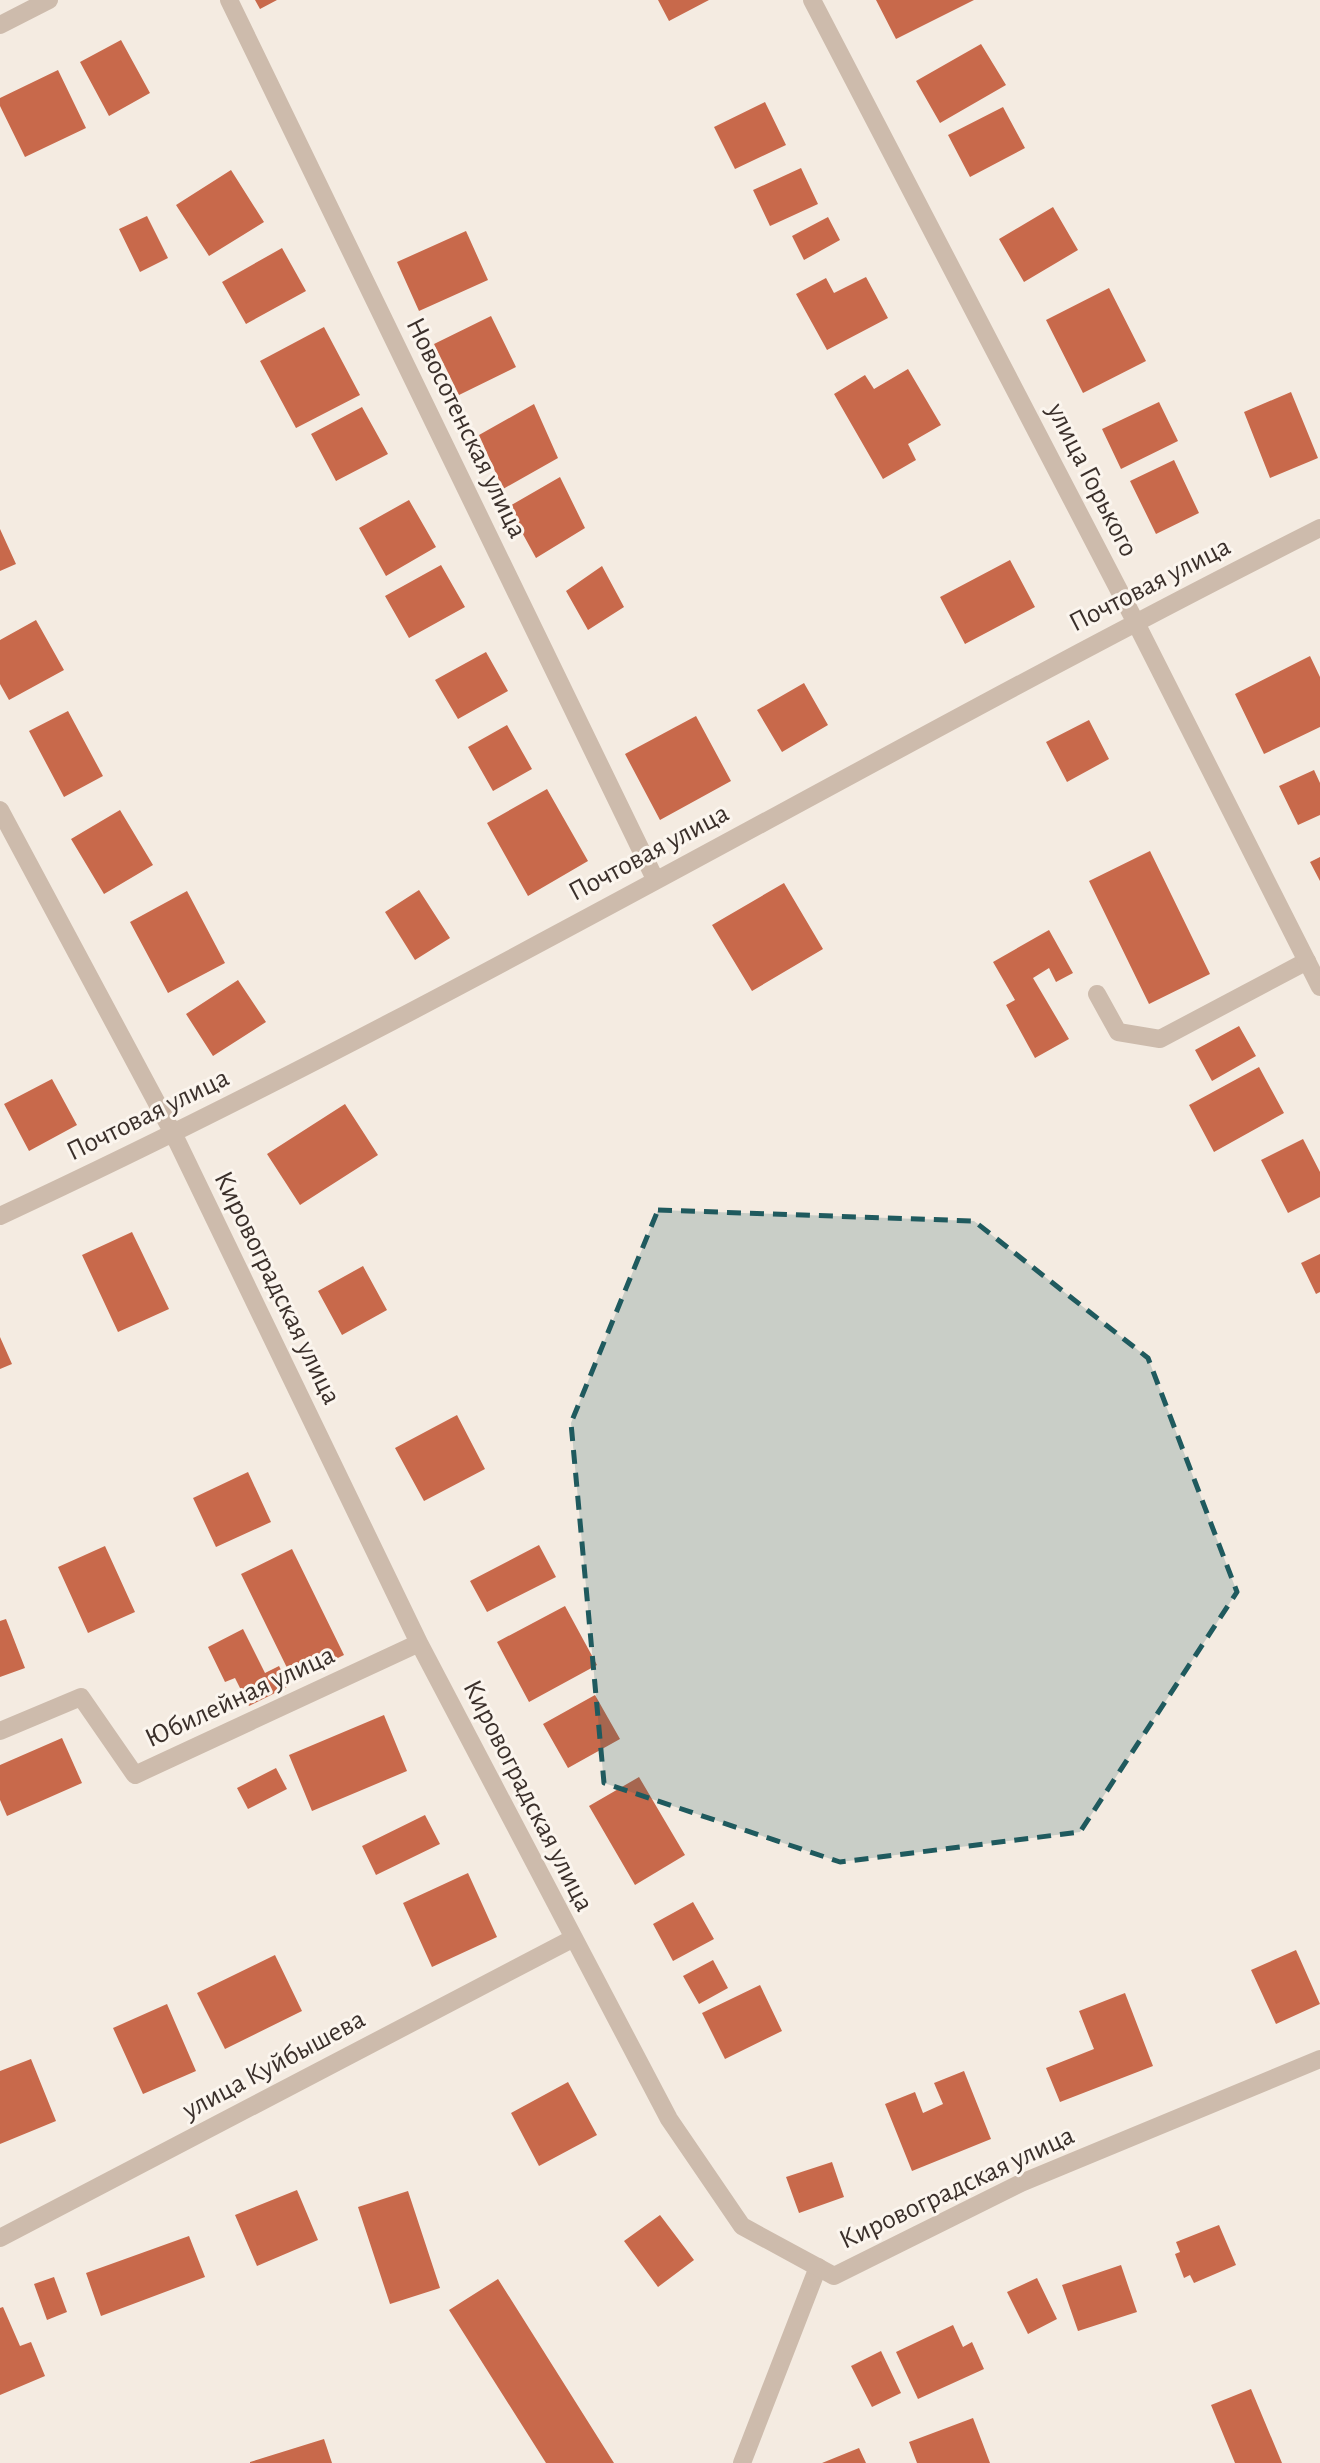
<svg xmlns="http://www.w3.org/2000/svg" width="1320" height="2463" font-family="'Alegreya Sans',sans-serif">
<rect width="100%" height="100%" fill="#f4ebe1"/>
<path fill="#c8694b" d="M 255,0 L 277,0 L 260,9 Z
M 658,0 L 709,0 L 669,21 Z
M 876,0 L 974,0 L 896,39 Z
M 121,40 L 150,93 L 109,116 L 80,62 Z
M 981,44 L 1006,85 L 940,123 L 916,81 Z
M 58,70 L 86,128 L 25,157 L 0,106 L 0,98 Z
M 765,102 L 786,145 L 735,169 L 714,127 Z
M 1003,107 L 1025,148 L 970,177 L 948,135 Z
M 801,168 L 818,204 L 770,226 L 753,190 Z
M 231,170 L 264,222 L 209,256 L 176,205 Z
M 1053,207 L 1078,250 L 1024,282 L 999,239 Z
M 147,216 L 168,258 L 140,272 L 119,229 Z
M 828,217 L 840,240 L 804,260 L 792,236 Z
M 466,231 L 488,280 L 419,311 L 397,262 Z
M 282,248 L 306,291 L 246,324 L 222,282 Z
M 866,277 L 888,318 L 827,350 L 796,294 L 826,278 L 834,293 Z
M 1109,288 L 1146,361 L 1083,393 L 1046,320 Z
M 491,316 L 516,367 L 459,395 L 434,344 Z
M 324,327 L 360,395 L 296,428 L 260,361 Z
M 908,369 L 941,425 L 908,444 L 916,460 L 883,479 L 834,394 L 865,375 L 874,389 Z
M 1291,392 L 1318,458 L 1270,478 L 1244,412 Z
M 1159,402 L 1178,441 L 1121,469 L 1102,429 Z
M 534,404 L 558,458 L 503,489 L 479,435 Z
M 362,407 L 388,454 L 336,481 L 311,434 Z
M 1174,460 L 1199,513 L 1156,534 L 1130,481 Z
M 560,477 L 585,528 L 536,558 L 508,507 Z
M 409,500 L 436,547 L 386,576 L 359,528 Z
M 0,529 L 16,564 L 0,571 Z
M 1010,560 L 1035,607 L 965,644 L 940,597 Z
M 441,565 L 465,607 L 409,638 L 385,596 Z
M 602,566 L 624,607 L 588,630 L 566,591 Z
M 36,620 L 64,670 L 9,700 L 0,684 L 0,640 Z
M 486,652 L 508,691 L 458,719 L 435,680 Z
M 1310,656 L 1320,677 L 1320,727 L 1264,754 L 1235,694 Z
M 804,683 L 828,725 L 782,752 L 757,710 Z
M 68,711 L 103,776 L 64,797 L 29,731 Z
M 696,716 L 731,781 L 660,820 L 625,754 Z
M 1089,720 L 1109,759 L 1067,782 L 1046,742 Z
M 507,725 L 532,769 L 493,791 L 468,747 Z
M 1314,770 L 1320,783 L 1320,815 L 1298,825 L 1279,786 Z
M 547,789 L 588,861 L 528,896 L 487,823 Z
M 120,810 L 153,865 L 104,894 L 71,839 Z
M 1150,851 L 1210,974 L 1149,1004 L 1089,881 Z
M 1320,857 L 1320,881 L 1310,862 Z
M 784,883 L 823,949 L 752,991 L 712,925 Z
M 419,890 L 450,938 L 415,960 L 385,912 Z
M 187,891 L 225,963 L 168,993 L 130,922 Z
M 1049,930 L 1073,973 L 1056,982 L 1049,968 L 1033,978 L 1069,1039 L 1035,1058 L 1006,1005 L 1015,1000 L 993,962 Z
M 238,980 L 266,1022 L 213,1056 L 186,1014 Z
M 1239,1026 L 1256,1056 L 1212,1081 L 1195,1050 Z
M 1259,1067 L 1284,1113 L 1214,1152 L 1189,1105 Z
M 52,1079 L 77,1125 L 29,1151 L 4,1104 Z
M 345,1104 L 378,1155 L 300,1205 L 267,1154 Z
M 1303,1139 L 1320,1172 L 1320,1197 L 1288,1213 L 1261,1160 Z
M 132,1232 L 169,1309 L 118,1332 L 82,1255 Z
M 1320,1254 L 1320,1292 L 1316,1294 L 1301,1263 Z
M 363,1266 L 387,1310 L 342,1335 L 318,1291 Z
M 0,1337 L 12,1364 L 0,1369 Z
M 457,1415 L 485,1469 L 424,1501 L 395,1448 Z
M 248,1472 L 271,1522 L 216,1547 L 193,1498 Z
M 539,1545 L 556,1577 L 487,1612 L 470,1581 Z
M 105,1546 L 135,1612 L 88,1633 L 58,1567 Z
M 292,1549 L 344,1655 L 293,1680 L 241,1574 Z
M 565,1606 L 597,1665 L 529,1702 L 497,1642 Z
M 6,1619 L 25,1668 L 0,1677 L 0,1621 Z
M 243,1629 L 265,1673 L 279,1666 L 289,1686 L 249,1706 L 235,1678 L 225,1682 L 208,1647 Z
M 595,1695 L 620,1739 L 568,1768 L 543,1724 Z
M 384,1715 L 407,1771 L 312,1811 L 289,1755 Z
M 62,1738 L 82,1783 L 7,1816 L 0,1800 L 0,1765 Z
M 276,1768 L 287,1789 L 248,1809 L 237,1788 Z
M 639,1777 L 685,1855 L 635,1885 L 589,1806 Z
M 425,1815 L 440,1844 L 376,1875 L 362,1846 Z
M 468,1873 L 497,1937 L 432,1967 L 403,1903 Z
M 693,1902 L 714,1939 L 673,1961 L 653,1924 Z
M 1296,1950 L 1320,2004 L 1276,2024 L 1251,1970 Z
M 275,1955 L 302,2011 L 225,2049 L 197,1993 Z
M 713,1960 L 728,1988 L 699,2004 L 683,1976 Z
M 760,1985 L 782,2031 L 725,2059 L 702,2013 Z
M 1125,1993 L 1153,2066 L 1060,2102 L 1046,2068 L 1094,2049 L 1079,2011 Z
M 167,2004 L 196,2071 L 143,2094 L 113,2028 Z
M 31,2059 L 56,2121 L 0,2144 L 0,2071 Z
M 964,2071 L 991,2139 L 912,2171 L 885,2104 L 915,2092 L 923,2113 L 943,2104 L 934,2083 Z
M 568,2082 L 597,2135 L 539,2166 L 511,2113 Z
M 832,2162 L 844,2197 L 799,2213 L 786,2177 Z
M 297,2190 L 318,2240 L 257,2266 L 235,2215 Z
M 408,2191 L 440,2288 L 390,2304 L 358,2207 Z
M 660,2215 L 694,2260 L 658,2287 L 624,2241 Z
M 1219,2225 L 1236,2265 L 1194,2283 L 1190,2275 L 1184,2278 L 1175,2254 L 1180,2252 L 1176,2242 Z
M 189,2236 L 205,2277 L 101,2316 L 86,2273 Z
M 1121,2265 L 1137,2312 L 1078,2331 L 1062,2285 Z
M 54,2277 L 67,2312 L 47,2320 L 34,2284 Z
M 1037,2278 L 1057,2319 L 1028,2334 L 1007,2292 Z
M 498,2279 L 614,2463 L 546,2463 L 449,2310 Z
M 3,2307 L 20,2346 L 31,2342 L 45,2376 L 0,2395 L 0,2308 Z
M 953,2325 L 963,2347 L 972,2342 L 984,2369 L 918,2399 L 896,2352 Z
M 881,2351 L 901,2393 L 872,2407 L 851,2366 Z
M 1251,2389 L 1282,2463 L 1235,2463 L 1211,2405 Z
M 973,2418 L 990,2463 L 917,2463 L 909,2442 Z
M 324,2439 L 332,2463 L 250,2463 L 250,2462 Z
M 859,2448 L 866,2463 L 822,2463 Z"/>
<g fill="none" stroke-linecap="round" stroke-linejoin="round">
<path stroke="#cdbbac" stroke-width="18" d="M 1097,994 L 1118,1032 L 1160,1039 L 1307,961
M 742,2463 L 818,2267"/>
<path stroke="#cdbbac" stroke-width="18" d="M 229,0 L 655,879
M 812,0 L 1135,621 L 1320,987
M 0,25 L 49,0
M 0,810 L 174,1135 L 419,1643 L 669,2119 L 742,2226 L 834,2276 L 1021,2183 L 1320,2059
M 0,1216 C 450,1007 877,751 1320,528
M 0,1731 L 81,1697 L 135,1775 L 419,1643
M 0,2238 L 572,1939"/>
</g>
<path fill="#1f5a5e" fill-opacity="0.2" stroke="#1f5a5e" stroke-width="5" stroke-dasharray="14 9" stroke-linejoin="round" d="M 658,1210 L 974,1221 L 1148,1358 L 1237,1592 L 1080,1832 L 840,1862 L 604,1783 L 571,1423 Z"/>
<g text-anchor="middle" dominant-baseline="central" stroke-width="6" stroke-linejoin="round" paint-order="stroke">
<g font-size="28" fill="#3b302b" stroke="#fbf5ee">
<text transform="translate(466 428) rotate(64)">Новосотенская улица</text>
<text transform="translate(1092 480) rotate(63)">улица Горького</text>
<text transform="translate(1150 585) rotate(-27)">Почтовая улица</text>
<text transform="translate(649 853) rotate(-28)">Почтовая улица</text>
<text transform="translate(148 1115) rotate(-26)">Почтовая улица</text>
<text transform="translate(277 1288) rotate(64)">Кировоградская улица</text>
<text transform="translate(240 1697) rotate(-25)">Юбилейная улица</text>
<text transform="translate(528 1796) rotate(63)">Кировоградская улица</text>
<text transform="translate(274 2065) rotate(-28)">улица Куйбышева</text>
<text transform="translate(957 2188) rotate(-25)">Кировоградская улица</text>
</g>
</g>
</svg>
